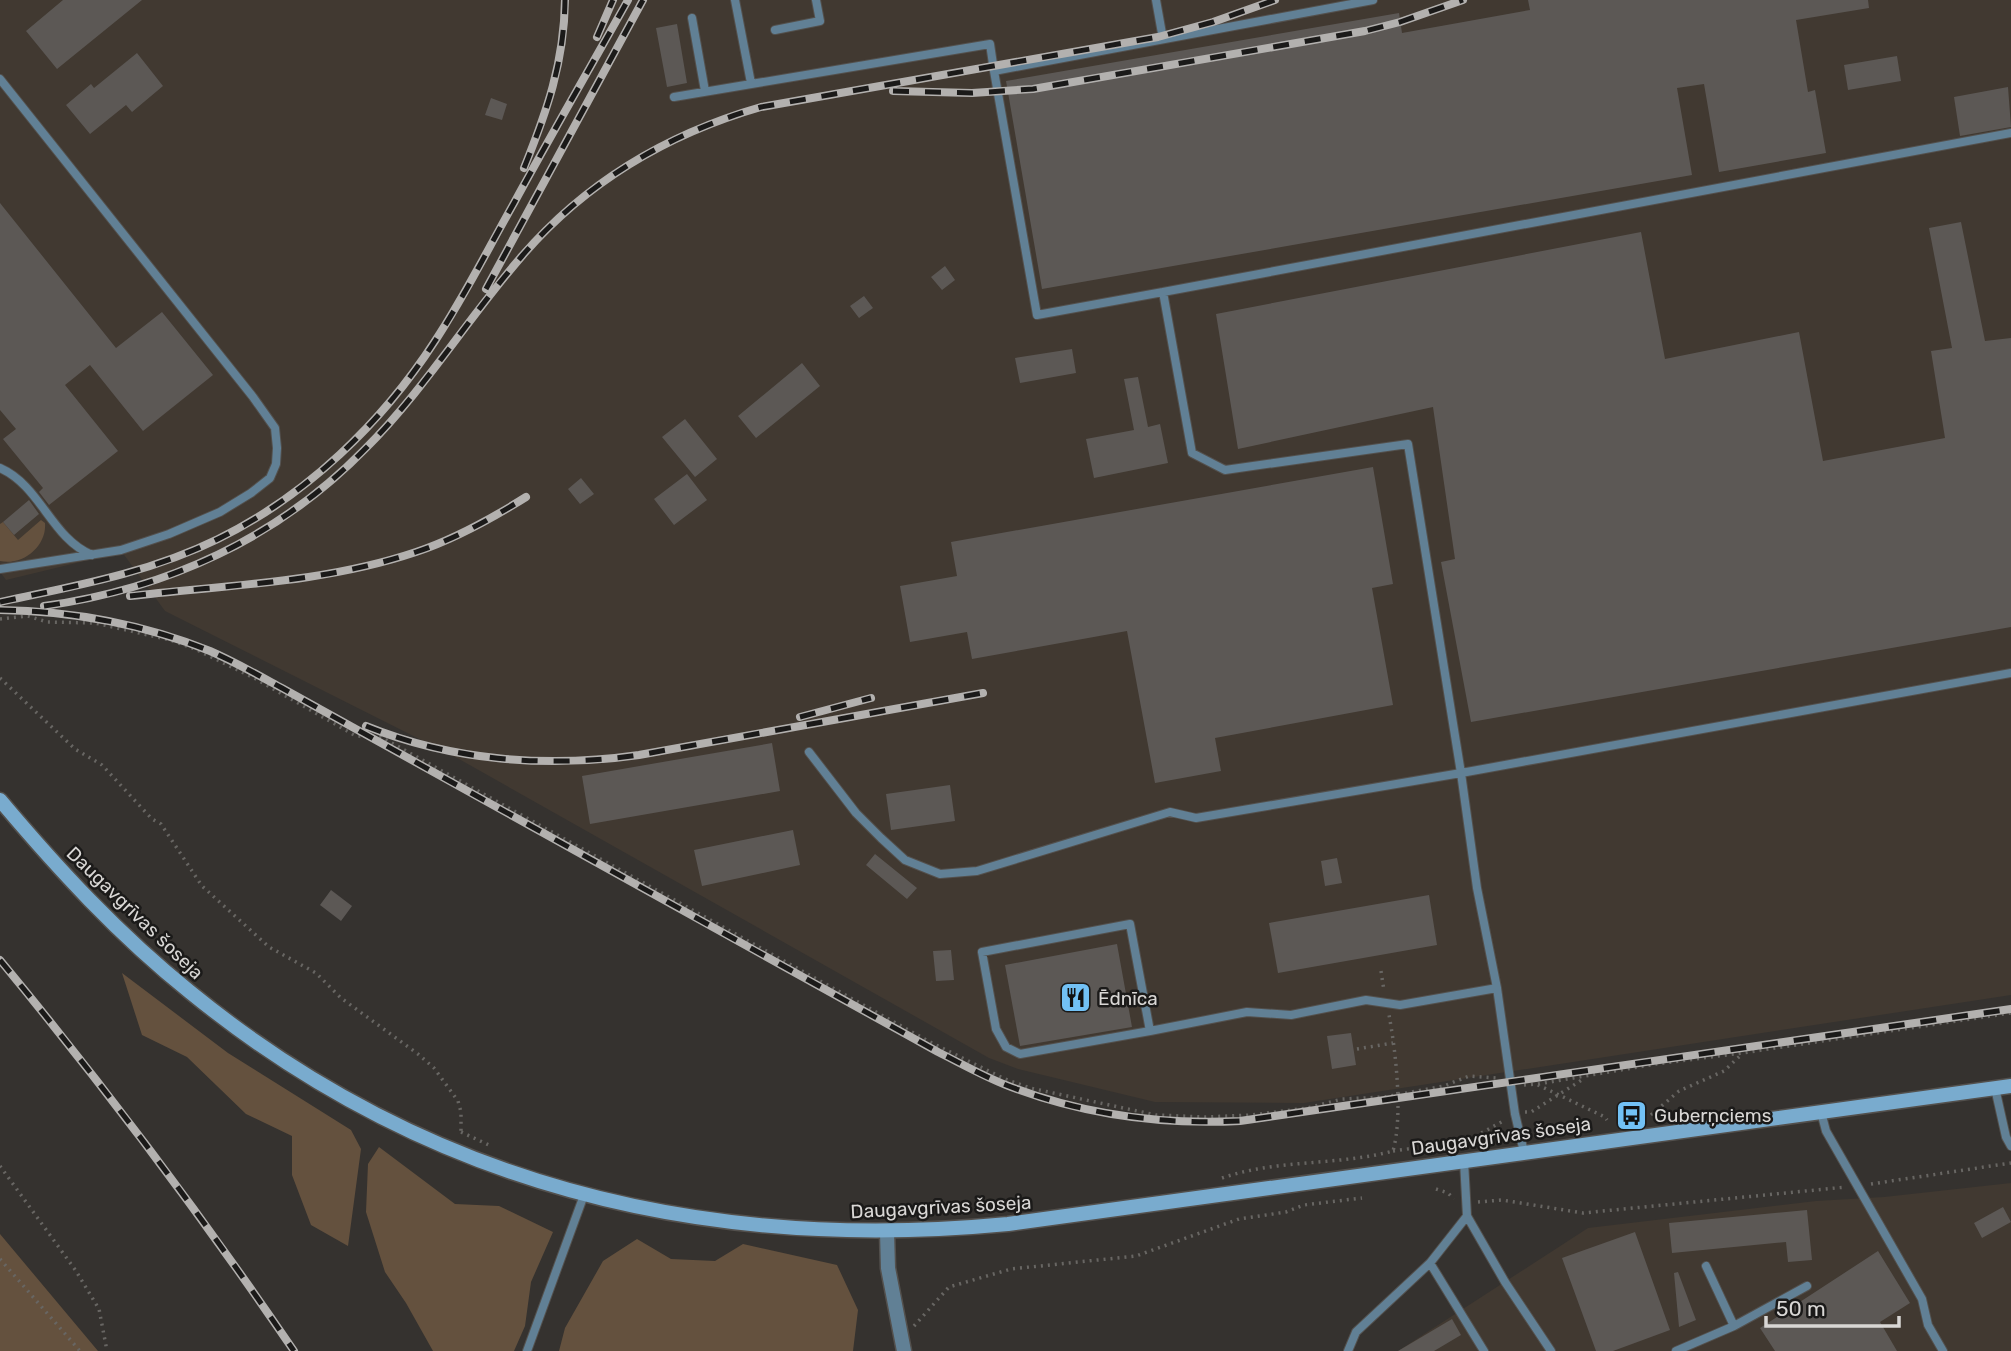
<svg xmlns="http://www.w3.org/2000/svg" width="2011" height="1351" font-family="Rubik,sans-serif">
<rect width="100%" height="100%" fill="#35322f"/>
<path fill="#413931" d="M 0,0 L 2011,0 L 2011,995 L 1304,1103 L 1155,1102 L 1018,1069 L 989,1058 L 459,759 L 165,611 L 122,552 L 6,580 L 0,572 Z
M 2011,1183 L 2011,1351 L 1398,1351 L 1588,1228 L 1816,1201 L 1884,1197 Z"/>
<path fill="#64513e" d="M 41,520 L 45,523 C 47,546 23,566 0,561 L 0,524 L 3,522 L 18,540 Z
M 122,973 L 228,1053 L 351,1130 L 361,1149 L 348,1246 L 311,1225 L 292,1175 L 292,1136 L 246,1114 L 187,1057 L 142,1035 Z
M 379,1147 L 455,1204 L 499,1206 L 553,1232 L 531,1282 L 525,1326 L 514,1351 L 433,1351 L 406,1303 L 385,1272 L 366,1212 L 368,1164 Z
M 0,1234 L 98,1351 L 0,1351 Z
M 637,1239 L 671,1259 L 715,1261 L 743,1244 L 837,1265 L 858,1310 L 853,1351 L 559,1351 L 565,1328 L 603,1261 Z"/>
<path fill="#5c5855" d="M 63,0 L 142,0 L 57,69 L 26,31 Z
M 1528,0 L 1868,0 L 1869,8 L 1796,20 L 1808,92 L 1815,90 L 1826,153 L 1719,172 L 1704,84 L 1677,88 L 1692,175 L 1042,289 L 1006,81 L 1399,13 L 1402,33 L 1530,10 Z
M 677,24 L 687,83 L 667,87 L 656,28 Z
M 137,53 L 163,86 L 132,112 L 126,105 L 90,134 L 66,105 L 91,84 L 94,88 Z
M 1897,56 L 1901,81 L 1848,90 L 1844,65 Z
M 2008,87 L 2011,127 L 1960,136 L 1954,97 Z
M 491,98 L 507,104 L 502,120 L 485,115 Z
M 0,203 L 116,348 L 162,312 L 213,375 L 143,431 L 90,365 L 65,385 L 118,451 L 49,505 L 39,492 L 43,488 L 3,439 L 16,429 L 0,410 Z
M 1961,222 L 1985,341 L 2011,338 L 2011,627 L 1471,722 L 1441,562 L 1455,559 L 1433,407 L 1238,449 L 1216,314 L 1641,232 L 1665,359 L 1799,332 L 1823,461 L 1945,438 L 1931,351 L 1952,348 L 1929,228 Z
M 945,266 L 955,280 L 942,290 L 931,277 Z
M 864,296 L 873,308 L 859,318 L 850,306 Z
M 1072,349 L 1076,373 L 1020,383 L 1015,358 Z
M 802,363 L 820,386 L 756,438 L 738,416 Z
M 1138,377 L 1148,427 L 1160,424 L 1168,463 L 1094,478 L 1086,439 L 1134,430 L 1124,379 Z
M 685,419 L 717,459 L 695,477 L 662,437 Z
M 1373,467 L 1393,584 L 1372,588 L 1393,705 L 1215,738 L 1221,771 L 1155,783 L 1127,631 L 972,659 L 967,632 L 910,642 L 900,586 L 957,576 L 951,542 Z
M 687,474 L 707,500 L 674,525 L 654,499 Z
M 581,478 L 594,494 L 580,504 L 568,489 Z
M 29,500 L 39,514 L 14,535 L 3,522 Z
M 772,743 L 780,791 L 590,824 L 582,776 Z
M 950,785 L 955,821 L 891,830 L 886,794 Z
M 793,830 L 800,865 L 702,886 L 694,850 Z
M 875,854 L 917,888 L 907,899 L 866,865 Z
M 1337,858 L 1342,883 L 1325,886 L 1321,861 Z
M 331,890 L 352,906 L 341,921 L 320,905 Z
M 1429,895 L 1437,945 L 1278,973 L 1269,923 Z
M 1117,944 L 1132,1027 L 1020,1046 L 1005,965 Z
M 951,950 L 954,980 L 936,981 L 933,951 Z
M 1351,1033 L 1356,1065 L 1332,1069 L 1327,1036 Z
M 2003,1207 L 2011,1222 L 1982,1238 L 1974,1223 Z
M 1807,1210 L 1812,1260 L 1788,1262 L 1786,1242 L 1672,1253 L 1669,1223 Z
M 1635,1232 L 1670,1330 L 1613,1351 L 1596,1351 L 1562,1258 Z
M 1878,1251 L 1910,1303 L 1880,1322 L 1897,1351 L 1775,1351 L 1760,1328 Z
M 1678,1272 L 1696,1320 L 1679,1327 L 1674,1273 Z
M 1452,1319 L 1461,1335 L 1434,1351 L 1398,1351 Z"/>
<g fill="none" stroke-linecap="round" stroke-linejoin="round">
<defs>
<path id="lane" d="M 735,0 L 751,83
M 1156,0 L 1163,39
M 1373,0 L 994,71 L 1037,315 L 1163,292 L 1192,453 L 1225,470 L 1408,444 L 1461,773 L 2011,673
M 692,18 L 705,91
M 775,30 L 820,21 L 816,0
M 0,79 L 253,397 L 275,428 L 277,448 L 276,464 L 270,478 L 251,493 L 220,512 L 169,534 L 121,550 L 0,569
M 674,97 L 990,44 L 994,71
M 1163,292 L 2011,133
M 0,468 C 41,486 51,538 92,555
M 809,752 L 856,813 L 881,838 L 905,860 L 940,874 L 977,871 L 1170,812 L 1196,818 L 1461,773 L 1477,888 L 1497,988 L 1515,1114 L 1524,1152
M 1150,1031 L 1020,1054 L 1006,1047 L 996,1029 L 982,952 L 1130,924 L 1150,1031 L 1247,1012 L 1291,1015 L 1366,1000 L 1400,1005 L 1497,988
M 1995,1088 L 2006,1137 L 2011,1146
M 1821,1112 L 1826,1131 L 1922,1299 L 1928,1325 L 1943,1351
M 1464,1161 L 1467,1216 L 1505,1282 L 1551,1351
M 1430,1263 L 1484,1351
M 1706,1266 L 1734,1326
M 527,1351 L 584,1195
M 1348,1351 L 1356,1332 L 1430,1263 L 1467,1216
M 1676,1351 L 1734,1326 L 1807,1286"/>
<path id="street" d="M 887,1232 L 888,1268 L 904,1351"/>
<path id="secondary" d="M 0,800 C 58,869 119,935 190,992 C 428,1186 705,1253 1008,1224 L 2011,1086"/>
</defs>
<use href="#lane" stroke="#53504d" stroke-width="10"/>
<use href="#street" stroke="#53504d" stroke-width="17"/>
<use href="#secondary" stroke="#53504d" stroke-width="17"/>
<path stroke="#686663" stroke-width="3.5" stroke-dasharray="2 5" stroke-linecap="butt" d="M 0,619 L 28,616 L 47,622 L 95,623 L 170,640 L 195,649 L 254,678 L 356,736 L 381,737 L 930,1042 L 1005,1079 L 1030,1088 L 1156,1115 L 1205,1117 L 1252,1115 L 1307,1108 L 1342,1099 L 1385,1097 L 1444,1086 L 1469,1076 L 1497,1078
M 0,678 L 75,749 L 102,765 L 152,819 L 161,824 L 202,886 L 269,947 L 316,973 L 341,998 L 418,1054 L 434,1068 L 458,1101 L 461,1112 L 461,1132
M 1381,971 L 1384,991
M 1357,1049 L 1393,1043
M 1538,1084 L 1656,1064 L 1742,1053 L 2011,1013
M 1524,1085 L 1536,1084 L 1605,1117 L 1607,1120
M 1525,1112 L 1531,1112 L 1585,1078
M 1651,1115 L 1679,1091 L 1724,1071 L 1742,1054
M 461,1132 L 491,1146
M 1393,1151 L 1467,1141 L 1505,1120
M 0,1166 L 76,1271 L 99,1309 L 107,1351
M 1222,1178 C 1277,1159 1337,1166 1393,1151 C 1403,1116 1396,1052 1389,1015
M 1871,1184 L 2011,1163
M 1436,1189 L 1448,1193 L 1454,1199
M 1478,1202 L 1502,1200 L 1583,1213 L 1846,1187
M 0,1259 L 80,1351
M 914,1326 L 949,1287 L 1011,1269 L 1136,1256 L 1239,1219 L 1286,1212 L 1304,1205 L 1362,1198"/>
<use href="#lane" stroke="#618095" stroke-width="8"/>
<use href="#street" stroke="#618095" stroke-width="14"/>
<use href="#secondary" stroke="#79abce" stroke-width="14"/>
<defs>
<path id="rail" d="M 597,37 L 613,0
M 893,91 L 972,93 L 1033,89 L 1365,31 L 1400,22 L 1463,0
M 524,168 C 547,111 564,63 565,0
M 486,289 L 643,0
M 130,596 C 226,585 324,583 416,552 C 455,539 491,519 526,497
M 0,602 C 75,586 149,573 218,539 C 306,496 382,423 435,341 C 464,297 488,249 514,203 C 551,135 590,68 628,0
M 44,606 C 167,589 278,538 365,449 C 424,390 468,318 522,256 C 586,182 667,134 761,107 L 1158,37 L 1213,22 L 1275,0
M 0,610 C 72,611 143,624 210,651 C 235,662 258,675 282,688 L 938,1052 C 960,1063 983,1076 1006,1085 C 1080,1114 1161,1125 1240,1121 L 2011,1009
M 800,717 L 871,698
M 366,726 C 452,761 548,768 639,755 L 983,693
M 0,960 C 104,1086 202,1216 294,1351"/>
</defs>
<use href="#rail" stroke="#b3b1af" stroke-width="8"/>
<use href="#rail" stroke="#1b1a19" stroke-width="5" stroke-dasharray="16" stroke-linecap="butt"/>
</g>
<defs>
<symbol id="restaurant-square" viewBox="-11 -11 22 22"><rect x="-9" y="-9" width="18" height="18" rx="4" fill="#72c1f5" stroke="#1b1a19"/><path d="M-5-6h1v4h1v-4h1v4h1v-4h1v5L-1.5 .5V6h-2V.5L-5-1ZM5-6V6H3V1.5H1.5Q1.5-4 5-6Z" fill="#111"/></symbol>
<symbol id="bus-square" viewBox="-11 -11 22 22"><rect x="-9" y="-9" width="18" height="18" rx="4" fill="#72c1f5" stroke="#1b1a19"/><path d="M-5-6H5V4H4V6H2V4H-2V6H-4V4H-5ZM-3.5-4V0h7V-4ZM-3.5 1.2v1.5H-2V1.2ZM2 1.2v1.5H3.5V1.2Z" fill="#111"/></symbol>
</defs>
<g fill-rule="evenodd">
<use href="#restaurant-square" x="1058" y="980" width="35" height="35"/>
<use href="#bus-square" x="1614" y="1098" width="35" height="35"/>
</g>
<g text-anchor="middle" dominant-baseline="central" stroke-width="5" stroke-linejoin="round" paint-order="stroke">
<g font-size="19" fill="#d9d7d5" stroke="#1b1a19">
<text transform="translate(135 913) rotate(44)">Daugavgrīvas šoseja</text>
<text transform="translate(1501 1136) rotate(-8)">Daugavgrīvas šoseja</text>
<text transform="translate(941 1207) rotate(-3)">Daugavgrīvas šoseja</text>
</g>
<g font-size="19" fill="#d9d7d5" stroke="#1b1a19" text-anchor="start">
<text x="1098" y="998">Ēdnīca</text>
<text x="1654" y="1115">Guberņciems</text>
</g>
</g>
<path d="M1766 1316v10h133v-10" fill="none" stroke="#d9d7d5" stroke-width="3.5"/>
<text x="1776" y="1316" font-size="21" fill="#d9d7d5" stroke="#1b1a19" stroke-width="5" paint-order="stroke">50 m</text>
</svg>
